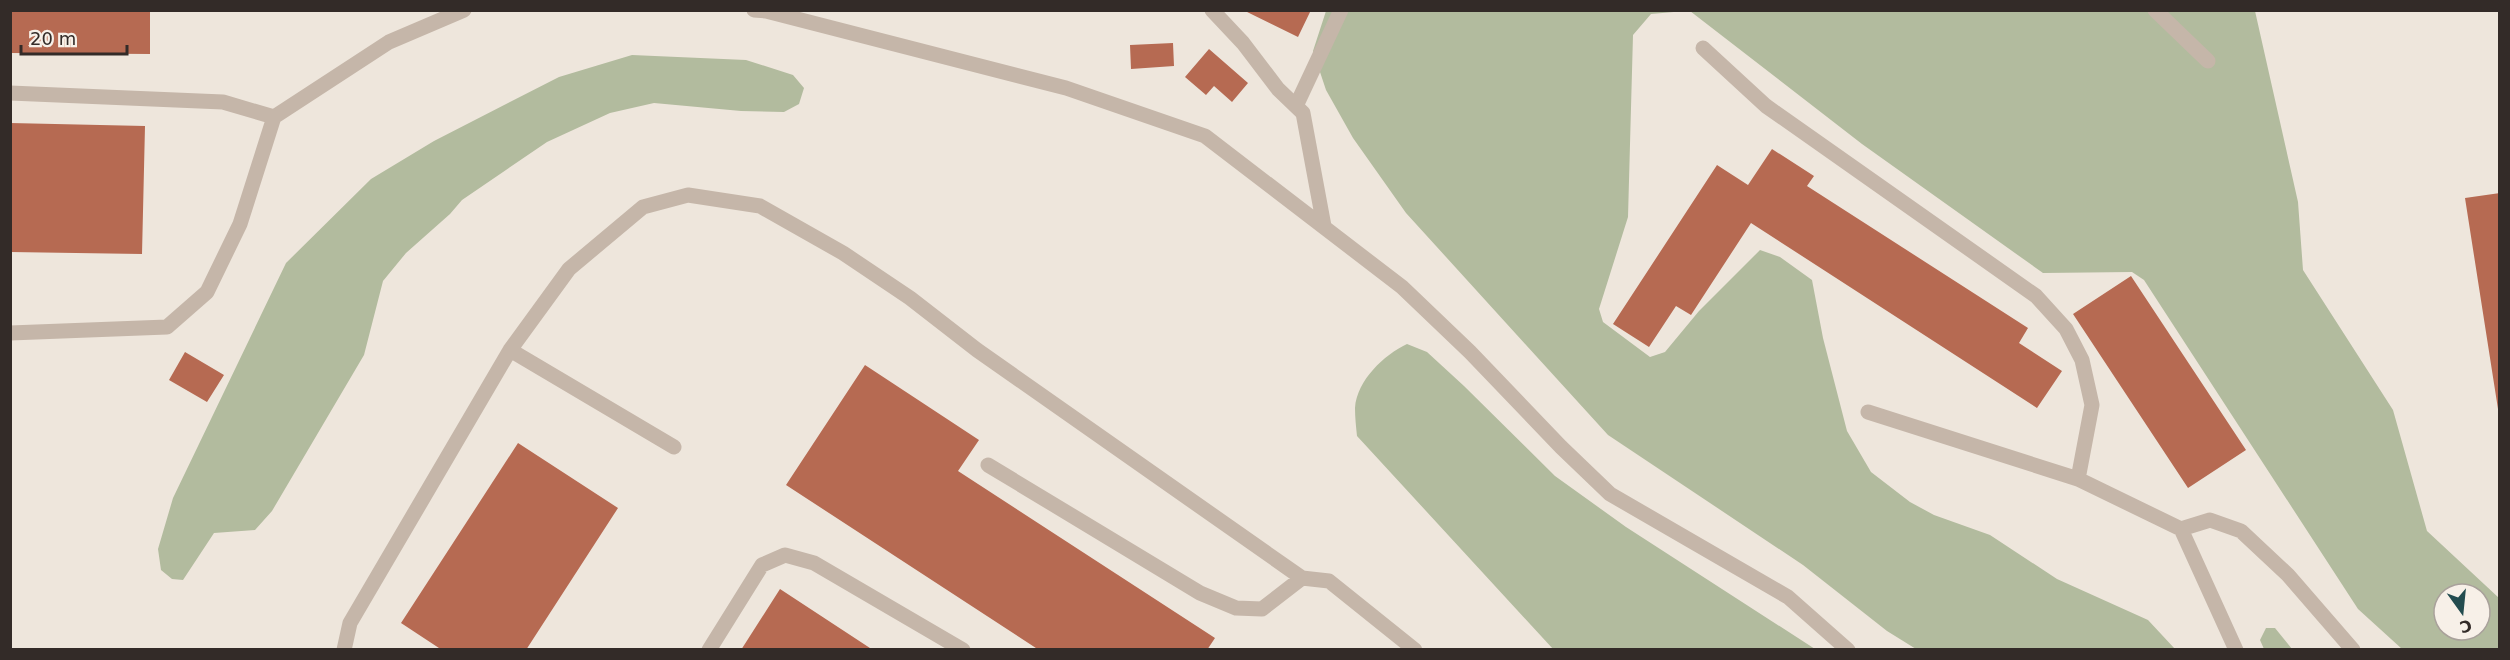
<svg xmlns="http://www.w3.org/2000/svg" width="2510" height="660" font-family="'DejaVu Sans',sans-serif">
<rect width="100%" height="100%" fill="#eee6dc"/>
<path fill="#b2bb9e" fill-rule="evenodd" d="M 1326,11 L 1685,11 L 1651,14 L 1633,35 L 1628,217 L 1599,309 L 1603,322 L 1650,357 L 1665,352 L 1699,311 L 1760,250 L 1780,257 L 1812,280 L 1823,338 L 1847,431 L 1871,472 L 1910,502 L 1934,515 L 1990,535 L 2057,579 L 2148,620 L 2175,649 L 1916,649 L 1887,631 L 1803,565 L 1608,435 L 1406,213 L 1353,138 L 1326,90 L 1313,51 Z
M 1690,11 L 2255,11 L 2298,202 L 2303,270 L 2393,410 L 2427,531 L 2499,598 L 2499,649 L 2402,649 L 2358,609 L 2144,280 L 2132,272 L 2043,273 L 1862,144 ZM 2444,594 L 2480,594 L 2480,630 L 2444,630 Z
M 632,55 L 746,60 L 793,75 L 804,88 L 799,104 L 784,112 L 741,111 L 654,103 L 610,113 L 547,142 L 462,200 L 450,214 L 406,253 L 383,281 L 364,355 L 272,511 L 255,530 L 214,533 L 183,580 L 172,579 L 161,570 L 158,549 L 173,498 L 286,263 L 371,179 L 434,141 L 559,77 Z
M 1407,344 L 1427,352 L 1464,386 L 1555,476 L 1626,527 L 1815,649 L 1553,649 L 1357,436 C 1356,427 1355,417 1355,408 C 1357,380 1384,355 1407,344 Z
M 2266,628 L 2275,628 L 2292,649 L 2264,649 L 2260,640 Z"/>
<path fill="#b66a52" d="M 10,10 L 150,10 L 150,54 L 10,53 Z
M 1243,10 L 1311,10 L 1298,37 Z
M 1173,43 L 1174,66 L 1131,69 L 1130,45 Z
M 1209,49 L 1248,83 L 1232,102 L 1214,86 L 1206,95 L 1185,77 Z
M 10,123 L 145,126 L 142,254 L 10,252 Z
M 1772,149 L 1814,176 L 1807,186 L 2028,328 L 2019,343 L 2062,371 L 2037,408 L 1751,223 L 1691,315 L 1676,306 L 1649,347 L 1613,324 L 1717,165 L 1748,185 Z
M 2500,193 L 2500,409 L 2498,409 L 2465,198 Z
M 2131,276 L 2246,450 L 2188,488 L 2073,314 Z
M 185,352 L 224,375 L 207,402 L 169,380 Z
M 865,365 L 979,440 L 958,471 L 1215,638 L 1207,650 L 1039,650 L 786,485 Z
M 518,443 L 618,508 L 526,650 L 442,650 L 401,623 Z
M 780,589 L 873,650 L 741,650 Z"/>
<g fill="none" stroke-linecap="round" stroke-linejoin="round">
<path stroke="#c5b6a9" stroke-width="15" d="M 754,10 L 766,11 L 1066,88 L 1205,136 L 1402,287 L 1470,352 L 1561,447 L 1610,494 L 1788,597 L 1848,650
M 1212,10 L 1243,43 L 1278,89 L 1303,113 L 1324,226
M 2155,10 L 2208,61
M 1703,48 L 1766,106 L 2036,296 L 2066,329 L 2082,360 L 2092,405 L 2078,479
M 10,93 L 223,102 L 274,117
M 1296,106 L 1341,10
M 10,333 L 167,327 L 207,292 L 240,224 L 274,117 L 389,42 L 464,10
M 510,350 L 674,447
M 1868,412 L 2078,479 L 2181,529 L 2236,650
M 988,465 L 1200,593 L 1236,608 L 1262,609 L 1302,578 L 1329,581 L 1415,650
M 2181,529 L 2210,520 L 2241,531 L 2288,575 L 2353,650
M 344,650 L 350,623 L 510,350 L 569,269 L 643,207 L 688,195 L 760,206 L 843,253 L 910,298 L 977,350 L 1302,578
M 709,650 L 762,565 L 785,555 L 814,563 L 963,650"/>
</g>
<rect width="2510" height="660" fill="none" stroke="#332b28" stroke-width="24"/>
<g transform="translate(2462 612) rotate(165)"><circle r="28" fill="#f7f0e8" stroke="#a9a19b" stroke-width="1.5"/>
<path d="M0-4.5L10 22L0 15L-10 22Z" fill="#234c4f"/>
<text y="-9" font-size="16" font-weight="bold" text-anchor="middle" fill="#332b28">С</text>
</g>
<path d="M21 45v9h106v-9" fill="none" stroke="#332b28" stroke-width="3"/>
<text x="30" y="45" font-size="18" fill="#332b28" stroke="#f7f0e8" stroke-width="4.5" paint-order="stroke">20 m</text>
</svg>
